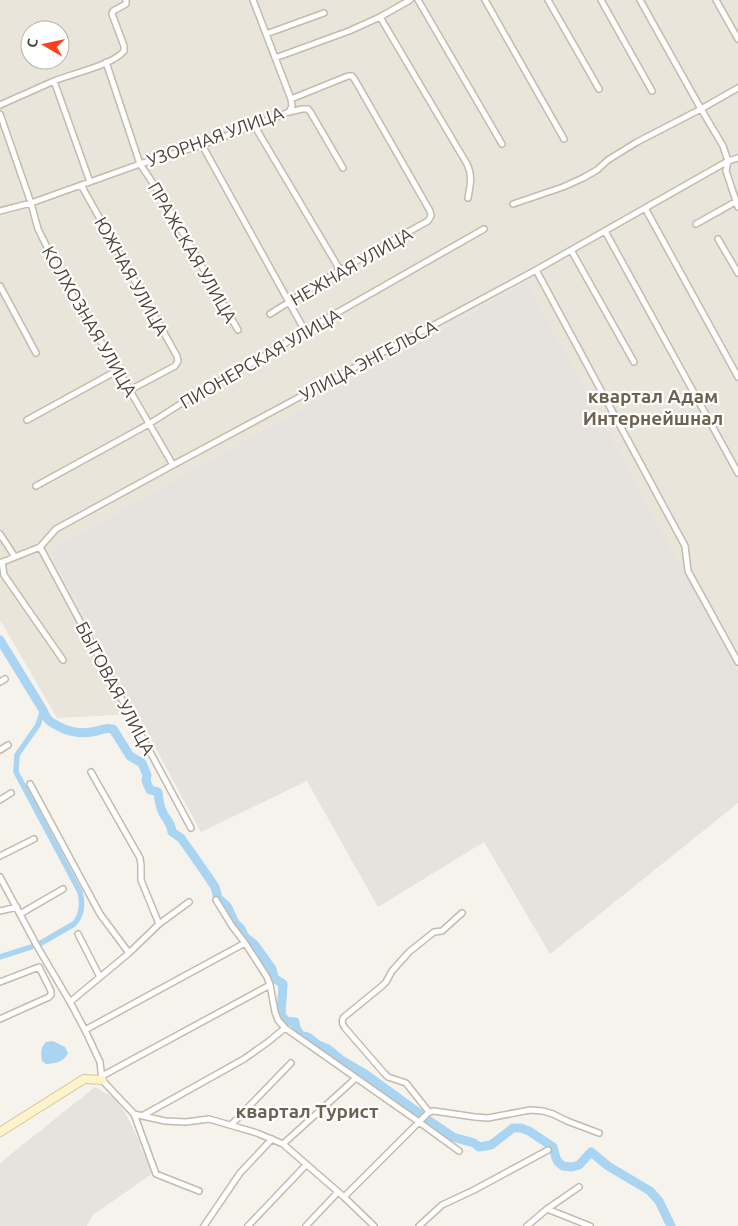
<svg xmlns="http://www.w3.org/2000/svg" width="738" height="1226" font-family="Ubuntu,sans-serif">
<rect width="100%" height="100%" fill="#f6f3ec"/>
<path fill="#eae5da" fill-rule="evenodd" d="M 0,0 L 738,0 L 738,671 L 527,281 L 49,551 L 137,714 L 57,718 L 0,620 ZM 30,30 L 60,30 L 60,60 L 30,60 Z"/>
<path fill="#e6e2dd" d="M 527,281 L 738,671 L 738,803 L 550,954 L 484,842 L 378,907 L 307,781 L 201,832 L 49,551 Z
M 95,1087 L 116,1099 L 127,1116 L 141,1145 L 140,1146 L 153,1173 L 93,1215 L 87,1226 L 0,1226 L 0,1163 Z"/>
<path fill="#a9d4f2" d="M 53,1041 L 65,1047 L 68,1053 C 63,1063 56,1063 46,1064 L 42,1061 C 41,1053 40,1048 46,1042 Z"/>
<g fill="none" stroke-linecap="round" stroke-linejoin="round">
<path stroke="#a9d4f2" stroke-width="5.5" d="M 41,943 L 74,924 C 82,916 83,903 80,892 L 16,772 L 17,755 L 38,725 L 43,710
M 0,957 L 31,947"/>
<path stroke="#a9d4f2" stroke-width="9" d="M 0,640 L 43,710 C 47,720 49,721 58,726 C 70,733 84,734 97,731 C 103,729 106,728 113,729 L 130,756 L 142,763 L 147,775 L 146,781 L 150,790 L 158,792 C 159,799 159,806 163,813 C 167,821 171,822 172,832 L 181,838 L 207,875 L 215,887 L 218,898 L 227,906 L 235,923 L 241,929 L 245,937 L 254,944 L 272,969 L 274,978 L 283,984 L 281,1015 L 286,1021 L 295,1022 L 296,1028 L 300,1035 L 308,1037 L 318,1045 L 328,1049 L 341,1060 L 365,1074 L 420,1114
M 428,1120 L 453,1137 L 474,1143 L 479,1147 L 491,1145 L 513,1128 L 521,1128 L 529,1131 L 553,1147 L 556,1158 L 558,1162 L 563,1166 L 572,1167 L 579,1165 L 591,1152 L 608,1166 L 650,1191 L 659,1201 L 671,1226"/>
<defs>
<path id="street" d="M 253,0 L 291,99
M 418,0 L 502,144
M 485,0 L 564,139
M 548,0 L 599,89
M 601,0 L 652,91
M 640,0 L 701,109 L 723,146 L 728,161 L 726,171 L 738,207
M 716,0 L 738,39
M 380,17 L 467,164 C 473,176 470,186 468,198
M 266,34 L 324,13
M 275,58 L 349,31 L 380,17 L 410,0
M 106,62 L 140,164 L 163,198 L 238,330
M 54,81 L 90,182
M 0,105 C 18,97 36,89 54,81 C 71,74 113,65 124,51 L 124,46 L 112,14 L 113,11 L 126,4 L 126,0
M 289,112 L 302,109 L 308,109 L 311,113 L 343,168
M 0,114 L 31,203 L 38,229 L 64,281 L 118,370 L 173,465
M 254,125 L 340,270
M 202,145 L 305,331
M 81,185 L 177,356 L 178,361 L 175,366 L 130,390
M 513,204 L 563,187 L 583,178 L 597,170 L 608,160 L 637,142 L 701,109 L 738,88
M 645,208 L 738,377
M 0,211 L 31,203 L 140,164 L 202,145 L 284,114 L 289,112 L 292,106 L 291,99 L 348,76 L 352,76 L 355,80 L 430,211 L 431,216 L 428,221 L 340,270 L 270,314
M 696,224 L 737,201
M 605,231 L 738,473
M 718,239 L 738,273
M 571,250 L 634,362
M 536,270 L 685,546 L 688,571 L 738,662
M 0,286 L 36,353
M 27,420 L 118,370
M 36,486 L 149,424 L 196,394 L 256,361 L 305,331 L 484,229
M 0,534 L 15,557
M 40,547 L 191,828
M 2,562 L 4,575 L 63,660
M 0,563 L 40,547 L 56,529 L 173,465 L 536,270 L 728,161 L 738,158
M 0,682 L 5,679
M 0,750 L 8,745
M 91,772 L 140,858 L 141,865 L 141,880 L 159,924
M 30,784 L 100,914 L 129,953
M 0,800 L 11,793
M 0,856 L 34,839
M 0,877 L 37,946 L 70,1002 L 85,1030 L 100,1062 L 102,1080 L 134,1114 L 165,1121 L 186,1122 L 209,1119 L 257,1133 L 283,1144 L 344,1197 L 374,1226
M 216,900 L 232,926 L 245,943 L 267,977 L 270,985 L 275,1012 L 278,1020 L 285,1028 L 419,1122 L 459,1151
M 0,911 L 17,907
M 20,914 L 63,889
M 78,934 L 100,977
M 0,982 L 39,967 L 51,991 L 51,995 L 49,997 L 0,1019
M 70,1002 L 129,953 L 159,924 L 189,902
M 85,1030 L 245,943
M 102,1076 L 270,985
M 429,1112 L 406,1083 L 388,1077 L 384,1073 L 345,1028 C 342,1024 341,1021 344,1017 L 382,986 L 386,982 L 392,971 L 409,952 L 434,932 L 442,931 L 462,913
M 134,1114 L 156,1174 L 199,1191
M 142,1116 L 244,1059 L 268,1042 L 285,1028
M 231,1125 L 291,1063
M 283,1144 L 356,1078
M 344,1197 L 429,1112 L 434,1111 L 475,1117 L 488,1118 L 530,1110 L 543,1111 L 553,1114 L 567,1121 L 599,1133
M 547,1209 L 590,1226
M 204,1226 L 240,1173 L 272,1139
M 248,1226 L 306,1165
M 306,1226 L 338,1192
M 419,1226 L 442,1205 L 474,1190 L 548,1150
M 527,1226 L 547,1209 L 579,1187"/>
<path id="secondary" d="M 0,1132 L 84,1079 L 102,1080"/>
</defs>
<use href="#street" stroke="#c2bbae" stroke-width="8"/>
<use href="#secondary" stroke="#d6c79b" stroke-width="10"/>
<use href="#street" stroke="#fff" stroke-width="5"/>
<use href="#secondary" stroke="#fff3cd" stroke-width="8"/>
</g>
<g text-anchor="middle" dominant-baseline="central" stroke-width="4.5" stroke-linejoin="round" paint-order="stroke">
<g font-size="18" fill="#4b4439" stroke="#fff">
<text transform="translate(215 136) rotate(-20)">УЗОРНАЯ УЛИЦА</text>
<text transform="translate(193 252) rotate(60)">ПРАЖСКАЯ УЛИЦА</text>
<text transform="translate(351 266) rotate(-30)">НЕЖНАЯ УЛИЦА</text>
<text transform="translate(132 276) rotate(61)">ЮЖНАЯ УЛИЦА</text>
<text transform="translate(90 321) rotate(60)">КОЛХОЗНАЯ УЛИЦА</text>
<text transform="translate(260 358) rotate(-30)">ПИОНЕРСКАЯ УЛИЦА</text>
<text transform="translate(368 360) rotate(-28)">УЛИЦА ЭНГЕЛЬСА</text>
<text transform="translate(116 688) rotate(62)">БЫТОВАЯ УЛИЦА</text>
</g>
<g font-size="19" font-weight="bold" fill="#6e6250" stroke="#fff">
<text x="653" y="396">квартал Адам<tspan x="653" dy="22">Интернейшнал</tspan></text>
<text x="307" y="1111">квартал Турист</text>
</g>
</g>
<g transform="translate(45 45) rotate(279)"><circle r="24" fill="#ffffff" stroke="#b7b4b0"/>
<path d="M0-4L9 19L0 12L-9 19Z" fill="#fc3f1d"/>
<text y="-8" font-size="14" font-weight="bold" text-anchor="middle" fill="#4b4439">С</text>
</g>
</svg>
